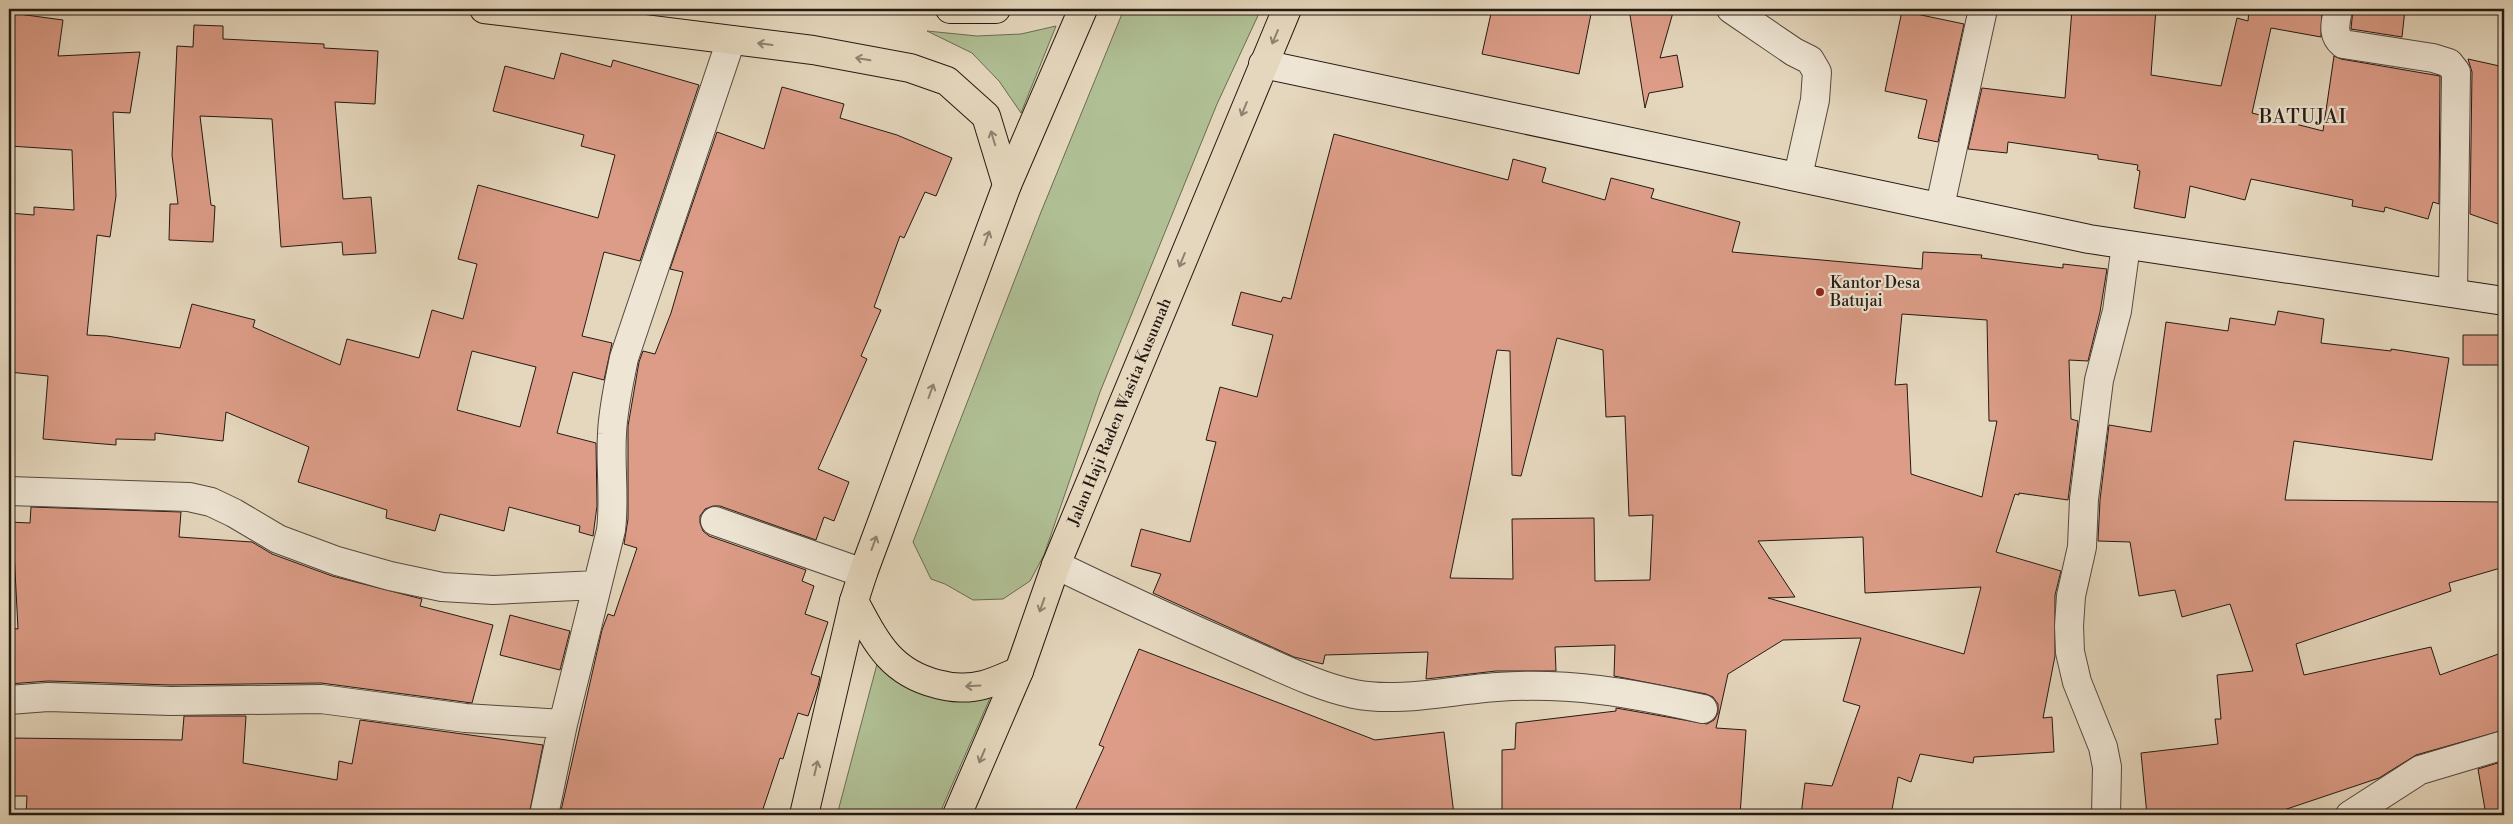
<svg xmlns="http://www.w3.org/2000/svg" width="2513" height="824" font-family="'Libre Bodoni',serif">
<rect width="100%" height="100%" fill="#e5d7bd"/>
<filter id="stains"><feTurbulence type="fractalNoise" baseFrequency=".004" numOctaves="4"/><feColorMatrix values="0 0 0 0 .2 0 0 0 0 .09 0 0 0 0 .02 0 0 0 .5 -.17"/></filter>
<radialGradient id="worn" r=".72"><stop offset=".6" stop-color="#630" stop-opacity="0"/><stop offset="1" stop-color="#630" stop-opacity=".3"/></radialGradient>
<path fill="#b0bf94" stroke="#6a6c54" d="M 1124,9 L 1261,9 L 1217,104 L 1100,392 L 1044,555 L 1030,581 L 1003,599 L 973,600 L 945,584 L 931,579 L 913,542 L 1041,212 Z
M 1056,26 L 1021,113 L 999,81 L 972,53 L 927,31 L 977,36 L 1021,34 Z
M 885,634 L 917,664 L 958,677 L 1004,666 L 939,815 L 837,815 Z"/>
<path fill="#dc9c87" stroke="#241a13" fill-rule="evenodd" d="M 1492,9 L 1592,9 L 1579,74 L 1482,54 Z
M 1629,9 L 1674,9 L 1660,58 L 1677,55 L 1683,87 L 1649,93 L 1645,108 Z
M 2072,9 L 2156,9 L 2151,75 L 2221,86 L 2237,18 L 2248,21 L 2249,9 L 2322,9 L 2321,37 L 2271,28 L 2252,113 L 2323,131 L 2334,56 L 2341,59 L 2440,76 L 2439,204 L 2433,202 L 2428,219 L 2385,207 L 2384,212 L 2352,206 L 2353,200 L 2251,179 L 2245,200 L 2190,186 L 2185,218 L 2134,208 L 2140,171 L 2137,170 L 2138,165 L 2098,159 L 2098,155 L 2008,142 L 2007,153 L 1968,149 L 1982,88 L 2065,98 Z
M 2353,9 L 2405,9 L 2402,37 L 2351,29 Z
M 1902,11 L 1964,24 L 1938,142 L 1918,138 L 1927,100 L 1885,91 Z
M 11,13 L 63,20 L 58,56 L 140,52 L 130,113 L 113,112 L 116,196 L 110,237 L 97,235 L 87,335 L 107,336 L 180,348 L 192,304 L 255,320 L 253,327 L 340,365 L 347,339 L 419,358 L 432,310 L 463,319 L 477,264 L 458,259 L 478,185 L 598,218 L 615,155 L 581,146 L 584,135 L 493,111 L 505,66 L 554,79 L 561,53 L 611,67 L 613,60 L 699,85 L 640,261 L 604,252 L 582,336 L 612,343 L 604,380 L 573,372 L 557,433 L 596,443 L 597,506 L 593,536 L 579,532 L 580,526 L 509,507 L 504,531 L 440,514 L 435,531 L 386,518 L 387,510 L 298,482 L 309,447 L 226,412 L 223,441 L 155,433 L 155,440 L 116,439 L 116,445 L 43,439 L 48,376 L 9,372 L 9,213 L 34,215 L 34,207 L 74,210 L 72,150 L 9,146 L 9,32 ZM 472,351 L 536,367 L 520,427 L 457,410 Z
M 194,25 L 223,26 L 223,39 L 324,44 L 324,48 L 378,51 L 375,104 L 335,102 L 343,199 L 371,197 L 376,253 L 343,255 L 342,242 L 281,247 L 272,119 L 200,116 L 211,205 L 215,206 L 213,242 L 169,240 L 170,204 L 178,204 L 172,155 L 177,46 L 193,47 Z
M 2468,59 L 2504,67 L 2504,226 L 2470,214 L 2472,72 Z
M 782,87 L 844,104 L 840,118 L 897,135 L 952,158 L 936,196 L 925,192 L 904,238 L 900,236 L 874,307 L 881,310 L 861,356 L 867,359 L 818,469 L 849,482 L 834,521 L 824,517 L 816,540 L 720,506 L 713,506 L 705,509 L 700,516 L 700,523 L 703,531 L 709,536 L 806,570 L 802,581 L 814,586 L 805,614 L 828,622 L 811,674 L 820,677 L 818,686 L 808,716 L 798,713 L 783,759 L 780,758 L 761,815 L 560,815 L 602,630 L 608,614 L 614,616 L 637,548 L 624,544 L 628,519 L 628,426 L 639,362 L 643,351 L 655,354 L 671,313 L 683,272 L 670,269 L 717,132 L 764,149 Z
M 1334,134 L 1508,180 L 1513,159 L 1546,168 L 1542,182 L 1605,200 L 1611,178 L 1654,189 L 1651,198 L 1740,222 L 1732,252 L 1922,269 L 1923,252 L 1982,255 L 1981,258 L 2063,268 L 2063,264 L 2107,269 L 2100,312 L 2088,361 L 2069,360 L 2071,419 L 2078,421 L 2068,500 L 2019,493 L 2019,495 L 2015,494 L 1996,552 L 2061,571 L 2055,595 L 2055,656 L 2043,718 L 2052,717 L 2054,752 L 1974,757 L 1973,763 L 1920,754 L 1911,782 L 1898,777 L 1891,815 L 1801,815 L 1805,783 L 1832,786 L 1860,706 L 1843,701 L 1861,638 L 1783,640 L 1728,674 L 1716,728 L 1746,730 L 1740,815 L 1502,815 L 1502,750 L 1515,749 L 1516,723 L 1616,711 L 1616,708 L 1707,724 L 1714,720 L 1718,713 L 1718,704 L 1713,697 L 1706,694 L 1614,676 L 1615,645 L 1555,647 L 1556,671 L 1496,671 L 1426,679 L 1428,652 L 1325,655 L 1323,664 L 1294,657 L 1153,593 L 1161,574 L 1131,566 L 1141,529 L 1190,542 L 1216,442 L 1206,440 L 1220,387 L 1257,397 L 1273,335 L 1232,325 L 1241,292 L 1281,302 L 1283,297 L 1291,299 ZM 1902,314 L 1987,320 L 1989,421 L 1997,421 L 1982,497 L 1911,474 L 1907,384 L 1895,385 ZM 1557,338 L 1603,350 L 1606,417 L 1625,416 L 1629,516 L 1653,515 L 1650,580 L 1595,581 L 1594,518 L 1512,519 L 1513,579 L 1450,578 L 1497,350 L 1510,351 L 1512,475 L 1521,476 ZM 1863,537 L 1865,593 L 1981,587 L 1964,654 L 1768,598 L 1795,597 L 1758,541 Z
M 2278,311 L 2324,319 L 2321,343 L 2391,351 L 2391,349 L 2449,358 L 2432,460 L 2294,441 L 2285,500 L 2504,502 L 2504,567 L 2449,583 L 2451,591 L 2296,644 L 2304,675 L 2431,647 L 2440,675 L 2504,652 L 2504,730 L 2416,755 L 2379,778 L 2269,815 L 2147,815 L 2141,753 L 2218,744 L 2215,719 L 2221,719 L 2217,675 L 2253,671 L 2230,604 L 2182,617 L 2175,590 L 2139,596 L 2130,542 L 2098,541 L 2100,500 L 2109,425 L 2151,432 L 2166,322 L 2228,331 L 2230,318 L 2275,325 Z
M 2463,335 L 2499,335 L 2499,365 L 2463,365 Z
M 31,507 L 181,512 L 179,537 L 252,542 L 272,554 L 332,576 L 422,599 L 420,606 L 493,625 L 472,703 L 321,683 L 171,685 L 48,681 L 9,684 L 9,628 L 18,629 L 14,551 L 9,551 L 9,522 L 30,523 Z
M 510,615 L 570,631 L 560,670 L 500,655 Z
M 1139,649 L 1375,740 L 1444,732 L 1454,815 L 1073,815 L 1104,747 L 1099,745 Z
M 184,716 L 246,716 L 243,763 L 337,780 L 339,761 L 352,764 L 360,720 L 543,745 L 529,815 L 497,811 L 496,815 L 26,815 L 27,796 L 9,796 L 9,738 L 182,740 Z
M 2504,761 L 2504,815 L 2486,815 L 2478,769 Z"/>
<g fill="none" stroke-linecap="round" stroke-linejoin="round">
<defs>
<path id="street" d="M 1731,9 L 1794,52 L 1810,60 L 1817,72 L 1815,100 L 1798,176
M 2338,9 C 2336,22 2331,34 2343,44 L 2433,58 L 2449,63 L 2456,72 L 2453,293
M 1940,206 L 1983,9
M 9,491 L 189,497 L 211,502 L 234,513 L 278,539 L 337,561 L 390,576 L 442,587 L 493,590 L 597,585
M 715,521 L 863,573
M 1056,565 C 1118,595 1181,624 1245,652 C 1280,667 1316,686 1354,694 C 1398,703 1452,690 1497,687 C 1570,682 1632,693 1703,709
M 9,700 L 48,697 L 171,701 L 321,699 L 465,718 L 563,724
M 544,815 L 563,724 L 611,530 C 615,498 610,466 612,434 C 613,408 619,383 624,358 L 731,40
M 2106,815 L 2107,767 L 2103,747 L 2077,682 L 2070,652 L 2069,626 L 2071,596 L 2082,547 L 2084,499 L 2099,380 L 2117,311 L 2126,245
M 2350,815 L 2420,770 L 2504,745"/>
<path id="secondary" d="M 1263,64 L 2089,239 L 2504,301"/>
<g id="highway">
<path d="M 484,9 L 813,50 L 910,68 L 947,81 L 986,116 L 1007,185"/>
<path d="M 950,9 L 996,9"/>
<path d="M 854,601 C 876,642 890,672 937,684 C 951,688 969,689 983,685 C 995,682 1007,676 1019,671"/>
<path d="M 804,815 L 854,601 L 863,573 L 1007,185 L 1083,9"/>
<path id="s1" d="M 957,815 L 1019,671 L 1056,565 L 1287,9"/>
</g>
</defs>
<use href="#street" stroke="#54493e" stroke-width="30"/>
<use href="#secondary" stroke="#241a13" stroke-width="30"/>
<use href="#highway" stroke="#241a13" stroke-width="30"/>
<use href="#street" stroke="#eee5d4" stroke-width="28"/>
<use href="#secondary" stroke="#eee5d4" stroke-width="28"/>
<use href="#highway" stroke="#e5d7bd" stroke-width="28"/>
</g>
<defs><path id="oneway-shaft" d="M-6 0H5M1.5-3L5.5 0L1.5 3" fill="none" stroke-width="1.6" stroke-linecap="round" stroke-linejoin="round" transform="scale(1.25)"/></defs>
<g stroke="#8e8270">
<use href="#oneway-shaft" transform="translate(1275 37) rotate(113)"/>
<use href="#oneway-shaft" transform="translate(765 44) rotate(-173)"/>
<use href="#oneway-shaft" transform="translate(863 59) rotate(-170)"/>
<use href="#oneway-shaft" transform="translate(1244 109) rotate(112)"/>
<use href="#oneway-shaft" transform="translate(993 138) rotate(-107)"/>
<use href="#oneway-shaft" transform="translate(987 238) rotate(-70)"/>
<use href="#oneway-shaft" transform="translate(1182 260) rotate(112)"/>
<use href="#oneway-shaft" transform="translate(931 391) rotate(-70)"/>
<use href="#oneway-shaft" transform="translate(874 543) rotate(-70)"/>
<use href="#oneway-shaft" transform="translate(1042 605) rotate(109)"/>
<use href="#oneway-shaft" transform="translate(973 686) rotate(177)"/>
<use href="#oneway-shaft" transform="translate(982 756) rotate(113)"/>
<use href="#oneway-shaft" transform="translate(816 768) rotate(-77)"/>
</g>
<circle fill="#8f2418" stroke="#eee5d4" stroke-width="2" cx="1820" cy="292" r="5"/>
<g text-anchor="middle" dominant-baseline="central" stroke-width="4.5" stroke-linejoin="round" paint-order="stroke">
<g font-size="16" fill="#241a13" stroke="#eee5d4" text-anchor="start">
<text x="1830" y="283">Kantor Desa<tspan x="1830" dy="18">Batujai</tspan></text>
</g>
<g font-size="16" fill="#241a13" stroke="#eee5d4">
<text stroke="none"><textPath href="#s1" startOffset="435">Jalan Haji Raden Wasita Kusumah</textPath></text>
</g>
<g font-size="19" letter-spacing="1" fill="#241a13" stroke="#eee5d4">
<text x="2303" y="117">BATUJAI</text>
</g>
</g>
<rect width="2513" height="824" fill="none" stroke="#e5d7bd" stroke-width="30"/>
<rect x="10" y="10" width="2493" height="804" fill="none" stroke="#241a13" stroke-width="2.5"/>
<rect x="15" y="15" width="2483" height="794" fill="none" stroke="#241a13"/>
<rect width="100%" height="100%" filter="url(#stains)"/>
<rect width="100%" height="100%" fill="url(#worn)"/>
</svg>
